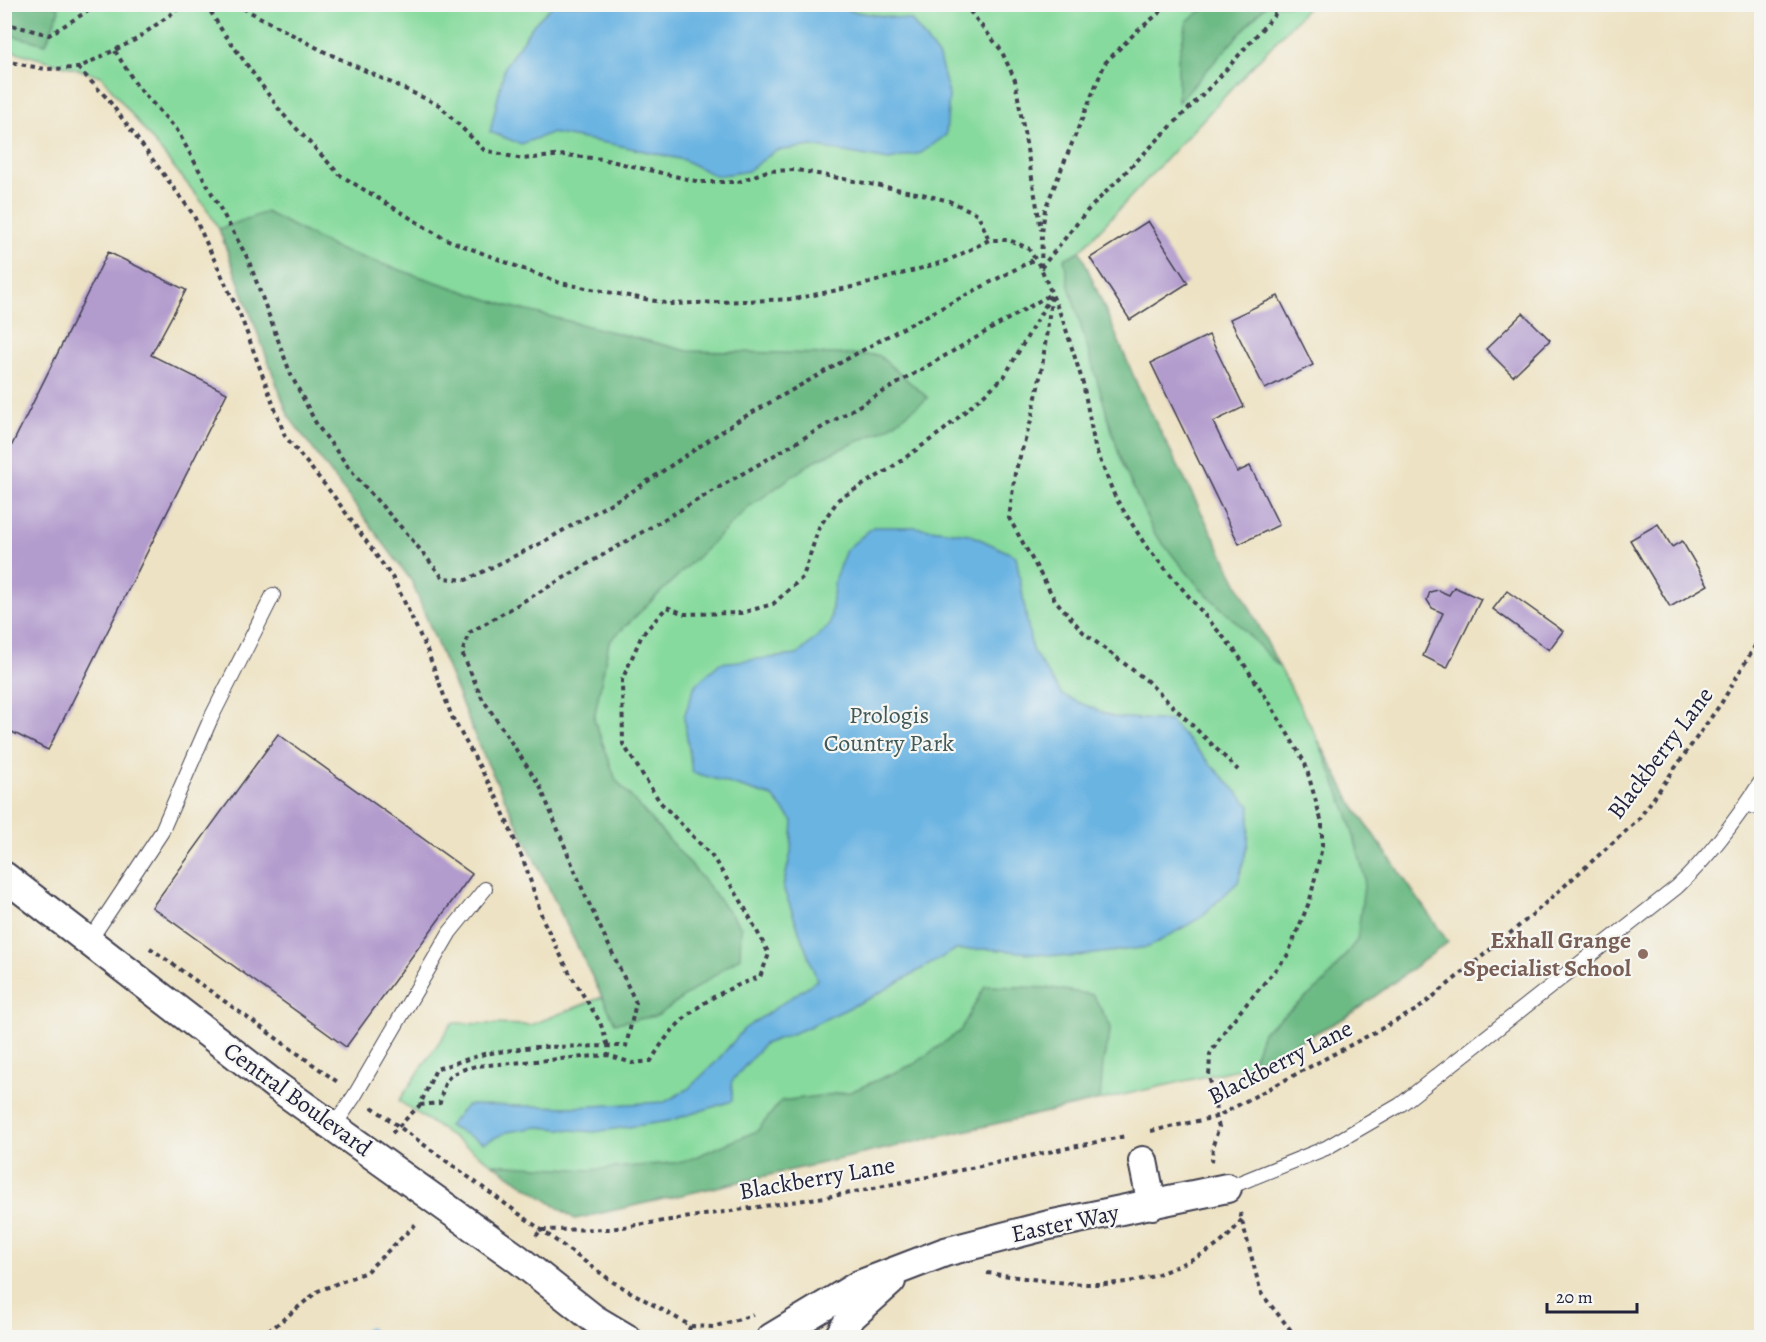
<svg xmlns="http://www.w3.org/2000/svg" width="1766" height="1342" font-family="Alegreya,serif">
<rect width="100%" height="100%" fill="#f6f6f2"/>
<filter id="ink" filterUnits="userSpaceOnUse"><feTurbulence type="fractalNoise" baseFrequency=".0167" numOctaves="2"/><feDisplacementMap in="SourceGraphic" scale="12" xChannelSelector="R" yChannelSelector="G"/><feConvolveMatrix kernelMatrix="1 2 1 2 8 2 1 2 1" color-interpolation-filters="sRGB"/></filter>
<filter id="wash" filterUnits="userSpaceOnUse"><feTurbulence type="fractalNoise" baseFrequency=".008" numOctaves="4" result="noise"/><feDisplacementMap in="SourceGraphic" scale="24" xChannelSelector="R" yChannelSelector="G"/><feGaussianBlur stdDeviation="1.35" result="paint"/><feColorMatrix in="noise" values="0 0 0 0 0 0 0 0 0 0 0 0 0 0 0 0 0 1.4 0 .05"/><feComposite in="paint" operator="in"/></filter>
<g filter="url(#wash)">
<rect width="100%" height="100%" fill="#ede2c3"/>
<path fill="#86da9d" stroke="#547e6c" stroke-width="1.5" d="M 4,5 L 1310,5 L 1080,251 L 1139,389 L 1280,668 L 1354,807 L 1448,942 L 1348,1016 L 1251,1066 L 575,1219 L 399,1101 L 452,1023 L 531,1025 L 602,997 L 480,748 L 411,580 L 289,417 L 219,229 L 205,206 L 101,76 L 5,49 Z"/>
<path fill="#6cba84" stroke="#476e60" stroke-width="1.5" d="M 5,4 L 57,5 L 59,10 L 46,44 L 5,34 Z
M 1211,4 L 1266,5 L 1178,102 L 1178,59 L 1187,21 Z
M 266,212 L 337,249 L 508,306 L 688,351 L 878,355 L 928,398 L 888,428 L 814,461 L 749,507 L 609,642 L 594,719 L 616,780 L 692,866 L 741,927 L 740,957 L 657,1016 L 615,1023 L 480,748 L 411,580 L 289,417 L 219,229 Z
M 1080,251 L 1139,389 L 1280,668 L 1238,624 L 1200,588 L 1154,533 L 1121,461 L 1069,286 L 1064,259 Z
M 1318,740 L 1354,807 L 1448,942 L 1348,1016 L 1251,1066 L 1263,1032 L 1324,983 L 1357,940 L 1365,878 L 1348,815 Z
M 985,986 L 1051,988 L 1093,995 L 1111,1027 L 1103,1062 L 1100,1100 L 575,1219 L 493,1164 L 591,1170 L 683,1162 L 757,1131 L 781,1101 L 850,1092 L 914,1064 L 960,1031 Z"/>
<path fill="#6ab4e2" stroke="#466b8e" stroke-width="1.5" d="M 829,5 L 850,11 L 911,20 L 939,57 L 949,95 L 946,135 L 921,153 L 889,160 L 812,146 L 775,151 L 748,171 L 716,176 L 684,160 L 617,145 L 551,133 L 521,144 L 490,132 L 505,66 L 534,24 L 553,5 Z
M 873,527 L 914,527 L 969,534 L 1016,556 L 1032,650 L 1062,695 L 1113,717 L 1170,721 L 1250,806 L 1248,844 L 1238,882 L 1200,918 L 1149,947 L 1070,957 L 989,949 L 955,950 L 872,997 L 802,1030 L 764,1044 L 732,1081 L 732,1101 L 669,1121 L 594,1132 L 538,1127 L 507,1132 L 484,1143 L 448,1126 L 467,1105 L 576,1107 L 665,1102 L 688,1089 L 716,1062 L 744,1029 L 817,980 L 783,887 L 791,852 L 793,821 L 773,797 L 692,772 L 684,717 L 695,685 L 720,663 L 797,655 L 830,625 L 835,578 L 846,550 Z"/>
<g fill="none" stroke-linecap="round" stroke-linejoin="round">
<path stroke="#6ab4e2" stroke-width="9" d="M 361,1338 L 369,1332"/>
</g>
<g id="blocks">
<path fill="#b29bcd" d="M 1148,221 L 1188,283 L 1130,320 L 1090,258 Z
M 108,252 L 186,290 L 151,355 L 227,393 L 48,750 L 4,728 L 4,461 Z
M 1278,296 L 1313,365 L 1265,389 L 1230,319 Z
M 1523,313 L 1550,340 L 1513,376 L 1486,349 Z
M 1209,335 L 1244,407 L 1213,422 L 1237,472 L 1250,466 L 1279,525 L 1239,544 L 1151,363 Z
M 1658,524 L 1672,547 L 1682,541 L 1708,585 L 1670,607 L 1630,540 Z
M 1454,587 L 1481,599 L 1447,668 L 1423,656 L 1443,613 L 1432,608 L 1427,600 L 1430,592 L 1438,590 L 1449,595 Z
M 1507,591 L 1563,631 L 1549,650 L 1493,609 Z
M 278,734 L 472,874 L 346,1047 L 152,907 Z"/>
</g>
</g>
<g filter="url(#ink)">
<use href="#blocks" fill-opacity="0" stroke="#403f4f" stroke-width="1.5"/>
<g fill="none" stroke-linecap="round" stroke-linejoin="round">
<defs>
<path id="lane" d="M 1747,804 L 1762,809
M 90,940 L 161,833 L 211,718 L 273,595
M 334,1126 L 355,1095 L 450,932 L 485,889
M 1227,1188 L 1326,1148 L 1400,1105 L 1677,887 C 1711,855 1737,819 1762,780"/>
<path id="street" d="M 4,876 L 275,1085 L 518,1259 L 594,1319 L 626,1338
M 1143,1161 L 1152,1205
M 771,1338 L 859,1285 L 945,1252 L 1049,1225 L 1227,1188
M 838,1338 L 852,1316 L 891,1281"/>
</defs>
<use href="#lane" stroke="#403f4f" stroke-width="16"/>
<use href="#street" stroke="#403f4f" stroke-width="32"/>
<path stroke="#403f4f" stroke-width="4" stroke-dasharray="4.5 4.5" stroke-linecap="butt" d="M 206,4 L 221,29 L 281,112 L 340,175 L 443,238 L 560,283 L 671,304 L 794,299 L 862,285 L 947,261 L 989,240 L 1009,240 L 1028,248 L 1041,268 L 1064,323 L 1083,383 L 1095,447 L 1115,497 L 1146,546 L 1236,652 L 1269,702 L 1305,763 L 1322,823 L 1322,847 L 1310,900 L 1287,956 L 1227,1027 L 1210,1054 L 1209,1077 L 1215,1096 L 1216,1117 L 1219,1127 L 1213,1145 L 1212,1163
M 235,4 L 323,51 L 439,105 L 484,150 L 522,159 L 565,155 L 602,159 L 700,182 L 738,182 L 767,171 L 797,170 L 922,194 L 949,201 L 978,214 L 989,240
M 964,4 L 1001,50 L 1015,80 L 1041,230
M 4,23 L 49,35 L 99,4
M 115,51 L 137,86 L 177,130 L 248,259 L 291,375 L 317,425 L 356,477 L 409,536 L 443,578 L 466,580 L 541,543 L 636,489 L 739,420 L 886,337 L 1035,259
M 4,61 L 45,69 L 78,68 L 135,40 L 185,4
M 78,68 L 107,98 L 193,214 L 241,317 L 285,436 L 333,495 L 394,580 L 427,650 L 452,717 L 497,798 L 526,867 L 543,920 L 570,974 L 600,1022 L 608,1046
M 1041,267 L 1042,234 L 1045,209 L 1105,63 L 1135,33 L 1170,4
M 1041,268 L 1087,211 L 1216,81 L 1284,4
M 150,948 L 339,1083
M 420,1105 L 440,1103 C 445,1075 449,1073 476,1066 L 608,1055 L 632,1063 L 651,1061 C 676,1016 712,993 760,977 L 769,954 L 740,899 L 711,855 L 660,802 L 623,744 L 622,680 L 642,635 L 667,607 L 684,614 L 741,613 L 773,604 L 803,577 L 819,527 L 839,499 L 888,470 L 944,430 L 1004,377 L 1052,294 L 1042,367 L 1032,417 L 1015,473 L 1009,518 L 1055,600 L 1084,633 L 1146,680 L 1238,770
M 372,1107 L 613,1282 L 691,1326 L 713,1327 L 753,1315
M 1151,1131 L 1216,1117 L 1418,1009 L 1531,916 L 1638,820 L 1722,702 L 1762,634
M 392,1133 L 420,1105 L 436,1069 L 484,1054 L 533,1047 L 626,1046 L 636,1003 L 584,893 L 540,786 L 482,698 L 462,653 L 469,633 L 1051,294
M 1240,1213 L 1261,1293 L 1297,1338
M 536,1236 L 541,1230 L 610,1229 L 845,1194 L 1126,1136
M 987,1273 C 1036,1279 1089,1290 1138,1280 C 1154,1277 1171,1269 1186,1262 C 1214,1249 1224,1244 1243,1218
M 251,1338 L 274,1327 L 318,1291 L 366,1272 L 418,1222
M 684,1338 L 691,1326"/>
<use href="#lane" stroke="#fff" stroke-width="14"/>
<use href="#street" stroke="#fff" stroke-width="28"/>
</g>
</g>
<circle fill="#8d6e63" stroke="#f6f6f2" stroke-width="2" cx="1643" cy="954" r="6"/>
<g text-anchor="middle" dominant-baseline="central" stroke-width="4.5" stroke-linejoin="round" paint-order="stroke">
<g font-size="24" fill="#405958" stroke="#f6f6f2">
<text x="889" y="715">Prologis<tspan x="889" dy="28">Country Park</tspan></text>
</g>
<g font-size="24" fill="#22223b" stroke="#f6f6f2">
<text transform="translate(1660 753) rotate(-53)">Blackberry Lane</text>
<text transform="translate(1280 1062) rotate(-27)">Blackberry Lane</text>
<text transform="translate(298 1099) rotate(36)">Central Boulevard</text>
<text transform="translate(817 1178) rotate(-10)">Blackberry Lane</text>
<text transform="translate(1065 1223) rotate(-12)">Easter Way</text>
</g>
<g font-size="24" font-weight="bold" fill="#785e54" stroke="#f6f6f2" text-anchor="end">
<text x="1631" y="940">Exhall Grange<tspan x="1631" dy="28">Specialist School</tspan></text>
</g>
</g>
<rect width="1766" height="1342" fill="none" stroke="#f6f6f2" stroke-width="24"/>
<path d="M1547 1303v9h90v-9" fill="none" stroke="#22223b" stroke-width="3"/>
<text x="1556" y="1303" font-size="18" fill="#22223b" stroke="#f6f6f2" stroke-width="4.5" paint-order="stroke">20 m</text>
</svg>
